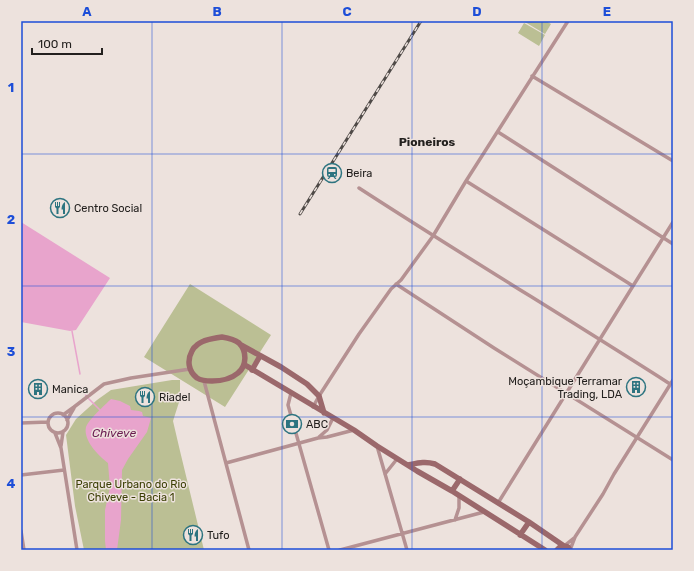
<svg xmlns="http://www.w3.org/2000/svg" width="694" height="571" font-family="Rubik,sans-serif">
<rect width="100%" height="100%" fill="#ede2dd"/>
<path fill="#bbbf94" d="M 526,21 L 546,21 L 551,24 L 545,34 L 525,22 Z
M 524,23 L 545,35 L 539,46 L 518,33 Z
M 190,284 L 271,335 L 225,407 L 144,357 Z
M 172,380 L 180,380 L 180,399 L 173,421 L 180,451 L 204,550 L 84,550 L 75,506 L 66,435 L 76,419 L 97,400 L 111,390 Z"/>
<path fill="#e8a4cc" d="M 21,222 L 110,278 L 76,330 L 70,331 L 21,322 Z
M 111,399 L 120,401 L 130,406 L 131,410 L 139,411 L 142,412 L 143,416 L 151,418 L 147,432 L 128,459 L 122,470 L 121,520 L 117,550 L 106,550 L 105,541 L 105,510 L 110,488 L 108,463 C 99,456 83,441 86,427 C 89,419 105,405 111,399 Z"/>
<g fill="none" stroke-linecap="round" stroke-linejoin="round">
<path stroke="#e8a4cc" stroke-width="1.5" d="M 72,331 L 80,374
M 83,387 L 86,396 L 101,411"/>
<path stroke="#b59192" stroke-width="3.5" d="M 532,76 L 673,161
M 498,132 L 673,244
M 466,181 L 633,286 L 673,222
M 359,188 C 462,255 567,318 670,384
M 396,284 L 494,348 L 673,460
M 204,381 L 249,550
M 291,393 L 288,405 L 329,550
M 313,407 L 319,396 L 359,334 L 391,289 L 401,280 L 433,236 L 466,181 L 568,21
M48 423a10 10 0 1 1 20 0a10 10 0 1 1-20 0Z
M 63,415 L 74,407 L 104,384 L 131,378 L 190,369
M 67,420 L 74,408
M 21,423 L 48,422
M 55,433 L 61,448 L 77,550
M 319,437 L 327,430 L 333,418
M 61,446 L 63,432
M 377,446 L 407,550
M 226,463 L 318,438 L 327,437 L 354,430
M 385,474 L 397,459
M 21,475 L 64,470
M 498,503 L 633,286
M 455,520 L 459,508 L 459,496
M 21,531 L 24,550
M 564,546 L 574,538
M 340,550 L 484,512
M 570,550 L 575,537 L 603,494 L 614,474 L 673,380"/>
<path stroke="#9b686b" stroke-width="5.5" d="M 222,337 C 228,338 234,339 239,343 C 247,351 247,366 238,373 C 231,379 221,381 212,381 C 207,381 202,381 197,378 C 188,371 187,360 192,351 C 193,349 194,347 196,346 C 201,340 214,338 222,337 Z
M 241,345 L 281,367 L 307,384 L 319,396 L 324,413
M 245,365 L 354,430 L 377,446 L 417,471 L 452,491 L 545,550
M 252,370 L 260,356
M 408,465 C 418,463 425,461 435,464 L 529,522 L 564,546 L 568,547 L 570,550
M 452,491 L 460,479
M 520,535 L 529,522
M 557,550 L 560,547 L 564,546"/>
<defs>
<path id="rail" d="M 300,214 L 421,21"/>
</defs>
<use href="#rail" stroke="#4f4a47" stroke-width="3"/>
<use href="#rail" stroke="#ede2dd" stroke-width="1.5" stroke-dasharray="4.5" stroke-linecap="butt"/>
</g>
<path fill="none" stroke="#1d4ed8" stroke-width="1" stroke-opacity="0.55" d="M 152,21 L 152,550M 282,21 L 282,550M 412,21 L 412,550M 542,21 L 542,550M 21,154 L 673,154M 21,286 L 673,286M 21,417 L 673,417"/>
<defs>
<symbol id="station-ring" viewBox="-11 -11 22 22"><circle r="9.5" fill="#ede2dd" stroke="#2d7480" stroke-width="1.5"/><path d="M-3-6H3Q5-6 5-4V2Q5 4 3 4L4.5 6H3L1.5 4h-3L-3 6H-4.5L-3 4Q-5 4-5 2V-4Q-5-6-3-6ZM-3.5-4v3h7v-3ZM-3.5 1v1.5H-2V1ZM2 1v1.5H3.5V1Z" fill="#2d7480"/></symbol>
<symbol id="restaurant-ring" viewBox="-11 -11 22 22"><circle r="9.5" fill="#ede2dd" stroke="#2d7480" stroke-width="1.5"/><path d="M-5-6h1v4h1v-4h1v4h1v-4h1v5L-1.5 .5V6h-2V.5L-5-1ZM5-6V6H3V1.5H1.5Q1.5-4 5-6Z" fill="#2d7480"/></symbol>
<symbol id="building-ring" viewBox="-11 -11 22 22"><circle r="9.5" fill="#ede2dd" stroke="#2d7480" stroke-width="1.5"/><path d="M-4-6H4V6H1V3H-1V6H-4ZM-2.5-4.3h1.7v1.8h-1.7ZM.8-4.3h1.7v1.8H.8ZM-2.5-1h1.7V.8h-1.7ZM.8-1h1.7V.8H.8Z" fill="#2d7480"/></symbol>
<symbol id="bank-ring" viewBox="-11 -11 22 22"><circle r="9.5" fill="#ede2dd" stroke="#2d7480" stroke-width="1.5"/><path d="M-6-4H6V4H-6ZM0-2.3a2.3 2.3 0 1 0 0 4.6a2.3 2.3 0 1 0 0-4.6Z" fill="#2d7480"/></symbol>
</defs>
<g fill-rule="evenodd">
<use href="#station-ring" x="321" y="162" width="22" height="22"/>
<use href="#restaurant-ring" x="49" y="197" width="22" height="22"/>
<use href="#building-ring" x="625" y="376" width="22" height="22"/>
<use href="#building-ring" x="27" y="378" width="22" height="22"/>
<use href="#restaurant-ring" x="134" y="386" width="22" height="22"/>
<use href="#bank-ring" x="281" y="413" width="22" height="22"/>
<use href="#restaurant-ring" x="182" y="524" width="22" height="22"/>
</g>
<g text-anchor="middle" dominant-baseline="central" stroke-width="3" stroke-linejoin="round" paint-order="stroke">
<g font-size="11" fill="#23201e" stroke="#ede2dd" text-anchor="start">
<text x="346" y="173">Beira</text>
<text x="74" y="208">Centro Social</text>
<text x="622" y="381" text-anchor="end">Moçambique Terramar<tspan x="622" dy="13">Trading, LDA</tspan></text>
<text x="52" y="389">Manica</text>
<text x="159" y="397">Riadel</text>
<text x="306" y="424">ABC</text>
<text x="207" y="535">Tufo</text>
</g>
<g font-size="11" fill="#3b3f04" stroke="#ede2dd">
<text x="131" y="484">Parque Urbano do Rio<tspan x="131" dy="13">Chiveve - Bacia 1</tspan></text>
</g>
<g font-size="12" font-weight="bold" fill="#23201e" stroke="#ede2dd">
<text x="427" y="142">Pioneiros</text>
</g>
<g font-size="12" font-style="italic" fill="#691b50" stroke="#ede2dd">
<text x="114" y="433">Chiveve</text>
</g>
</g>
<rect width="694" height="571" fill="none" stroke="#ede2dd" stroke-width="44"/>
<path d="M32 48v6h70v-6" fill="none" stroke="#23201e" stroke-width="2"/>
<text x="38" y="48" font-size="12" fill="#23201e" stroke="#ede2dd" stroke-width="3" paint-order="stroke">100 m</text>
<rect x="22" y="22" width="650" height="527" fill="none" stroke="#1d4ed8" stroke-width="1.5"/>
<g font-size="13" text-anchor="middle" font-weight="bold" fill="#1d4ed8">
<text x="87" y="16">A</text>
<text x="217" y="16">B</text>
<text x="347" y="16">C</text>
<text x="477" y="16">D</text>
<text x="607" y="16">E</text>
<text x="11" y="92">1</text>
<text x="11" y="224">2</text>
<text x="11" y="356">3</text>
<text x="11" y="488">4</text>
</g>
</svg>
